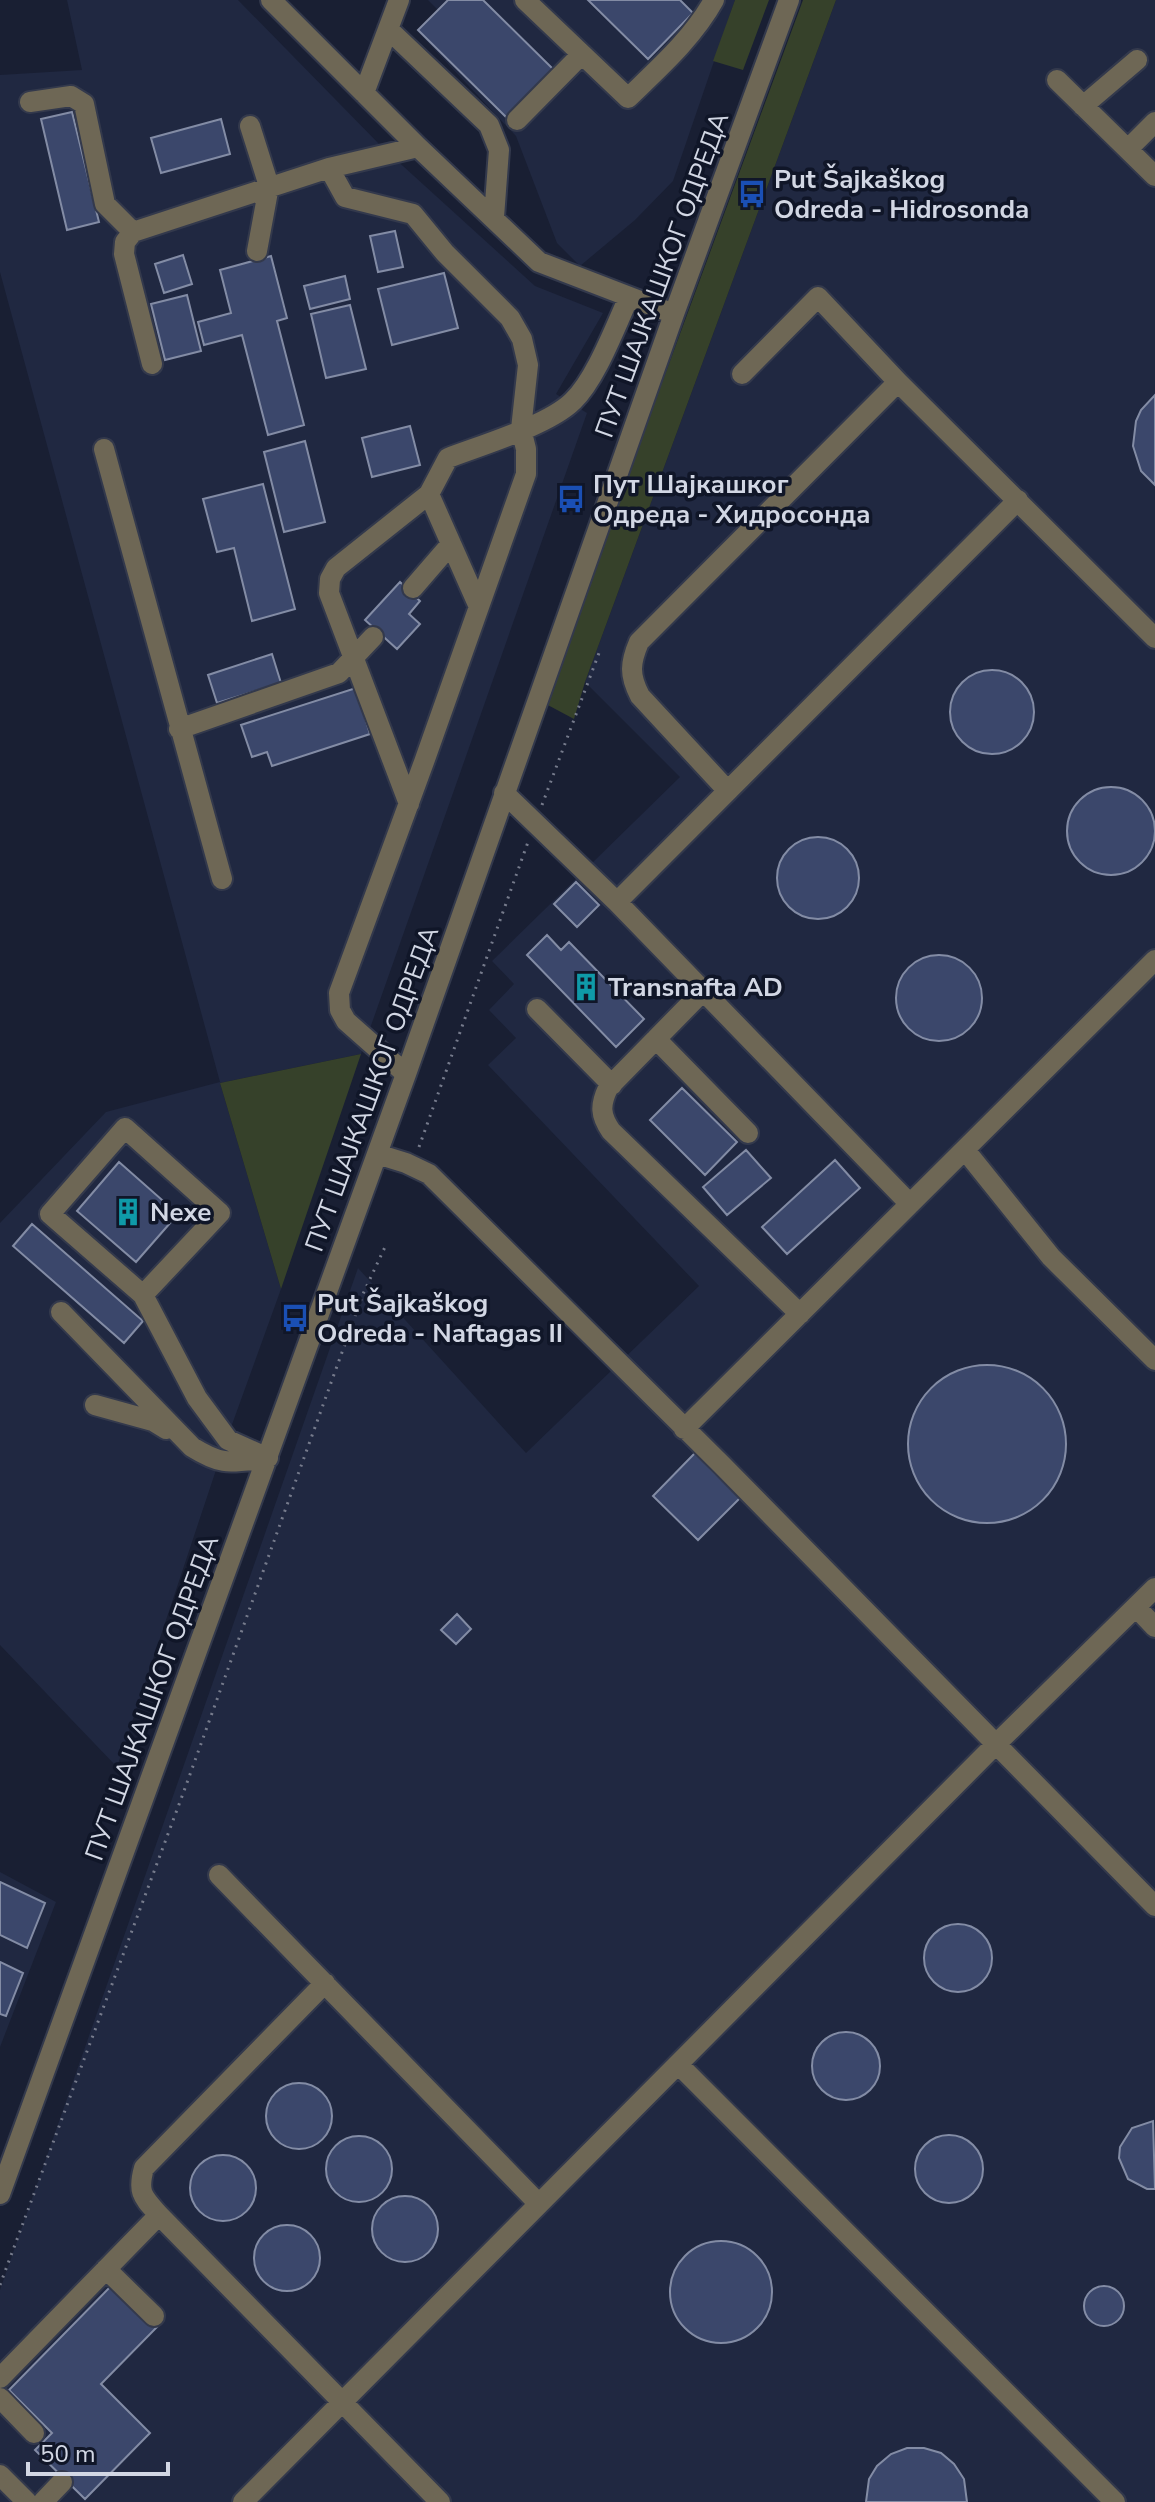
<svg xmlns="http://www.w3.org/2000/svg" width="1155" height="2502" font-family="'Nunito Sans',sans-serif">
<rect width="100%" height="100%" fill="#191f33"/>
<path fill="#202841" d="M 67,0 L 238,0 L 381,146 L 535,286 L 603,313 L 556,394 L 587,413 L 361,1054 L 220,1083 L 281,1289 L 221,1455 L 117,1767 L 0,1645 L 0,1223 L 106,1112 L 220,1082 L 0,272 L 0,75 L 82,70 Z
M 428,0 L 735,0 L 673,181 L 635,220 L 580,266 L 557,243 L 516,136 L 417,31 L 438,10 Z
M 836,0 L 1155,0 L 1155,2502 L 0,2502 L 0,2290 L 358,1268 L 526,1453 L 699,1286 L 488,1065 L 516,1038 L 489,1010 L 514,984 L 492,961 L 680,777 L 585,682 Z
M 0,1872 L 56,1902 L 0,2047 Z"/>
<path fill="#36412a" d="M 735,0 L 769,0 L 743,70 L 713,61 Z
M 803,0 L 836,0 L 585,682 L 574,719 L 544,703 Z
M 361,1054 L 281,1289 L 220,1083 Z"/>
<path fill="#3b476b" stroke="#838ca5" stroke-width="2" d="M 448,0 L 483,0 L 553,69 L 506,117 L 418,30 Z
M 588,0 L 680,0 L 693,13 L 648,59 Z
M 72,112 L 99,222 L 67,230 L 41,119 Z
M 221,119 L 230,154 L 161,173 L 151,138 Z
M 395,231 L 403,267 L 378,272 L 370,236 Z
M 183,255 L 192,284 L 164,293 L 155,264 Z
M 271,256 L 287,318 L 277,321 L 304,425 L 268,435 L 242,335 L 204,345 L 198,322 L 231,313 L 220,270 Z
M 444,273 L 458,328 L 392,345 L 378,289 Z
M 345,276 L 350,299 L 310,309 L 304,286 Z
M 187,295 L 201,351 L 165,360 L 151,304 Z
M 350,305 L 366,369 L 326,378 L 311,314 Z
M 1155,395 L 1155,485 L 1141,471 L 1133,446 L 1136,421 L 1141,410 Z
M 410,426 L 420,465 L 372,477 L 362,438 Z
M 305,441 L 325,522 L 284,532 L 264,452 Z
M 263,484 L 295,609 L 252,621 L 234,548 L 217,552 L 203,499 Z
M 400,582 L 420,601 L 409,614 L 420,624 L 397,649 L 365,620 Z
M 272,654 L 281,683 L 217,703 L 208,675 Z
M950 712a42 42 0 1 1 84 0a42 42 0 1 1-84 0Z
M 356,688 L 370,734 L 272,766 L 267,752 L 252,757 L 241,725 Z
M1067 831a44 44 0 1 1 88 0a44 44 0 1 1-88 0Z
M777 878a41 41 0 1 1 82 0a41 41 0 1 1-82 0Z
M 576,882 L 599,905 L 577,927 L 554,904 Z
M 547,935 L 561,950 L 569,942 L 644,1019 L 616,1047 L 527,955 Z
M896 998a43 43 0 1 1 86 0a43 43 0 1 1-86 0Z
M 682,1088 L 737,1142 L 705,1175 L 650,1120 Z
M 746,1150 L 771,1178 L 727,1215 L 703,1187 Z
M 835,1160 L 860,1188 L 787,1254 L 762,1227 Z
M 119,1162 L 178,1214 L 136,1262 L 77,1211 Z
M 32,1224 L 143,1321 L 124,1343 L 13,1246 Z
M908 1444a79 79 0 1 1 158 0a79 79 0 1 1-158 0Z
M 695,1453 L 740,1498 L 698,1540 L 653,1496 Z
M 457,1614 L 471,1629 L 456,1644 L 441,1630 Z
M 0,1882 L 45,1903 L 27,1948 L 0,1935 Z
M924 1958a34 34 0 1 1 68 0a34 34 0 1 1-68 0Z
M 0,1962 L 23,1973 L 6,2016 L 0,2014 Z
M812 2066a34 34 0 1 1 68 0a34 34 0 1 1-68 0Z
M266 2116a33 33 0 1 1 66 0a33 33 0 1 1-66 0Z
M 1153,2121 L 1155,2189 L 1147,2189 L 1128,2179 L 1119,2158 L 1120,2147 L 1132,2128 Z
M915 2169a34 34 0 1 1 68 0a34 34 0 1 1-68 0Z
M326 2169a33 33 0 1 1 66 0a33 33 0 1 1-66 0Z
M190 2188a33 33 0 1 1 66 0a33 33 0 1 1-66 0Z
M372 2229a33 33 0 1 1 66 0a33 33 0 1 1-66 0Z
M254 2258a33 33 0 1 1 66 0a33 33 0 1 1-66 0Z
M670 2292a51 51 0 1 1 102 0a51 51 0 1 1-102 0Z
M 114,2283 L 157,2327 L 101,2384 L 150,2433 L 85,2499 L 35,2450 L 52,2433 L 9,2390 Z
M1084 2306a20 20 0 1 1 40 0a20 20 0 1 1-40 0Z
M 907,2448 L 924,2448 L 941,2453 L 954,2464 L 964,2479 L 967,2502 L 866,2502 L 869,2479 L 877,2466 L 891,2454 Z"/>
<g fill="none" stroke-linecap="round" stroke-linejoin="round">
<defs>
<path id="minor" d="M 271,0 L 418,147 L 539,262 L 674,314
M 525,0 L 628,98 C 659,68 693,38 714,0
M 388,29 L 489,125 L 499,150 L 494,217
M 1057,80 L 1155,176
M 364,93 L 399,0
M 30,102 L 71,96 L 84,104 L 105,204 L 133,232
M 1083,106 L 1137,60
M 517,120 L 582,54
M 250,126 L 269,186 L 257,251
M 1128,149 L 1155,122
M 329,168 L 345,197 L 413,214 L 445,253 L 510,318 L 522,339 L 528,365 L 521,429 L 526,449 L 526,474 L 424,762 L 339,993 L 340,1010 L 346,1021 L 406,1074
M 152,364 L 124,254 L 125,242 L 133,232 L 329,168 L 418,147
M 742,374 L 818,297 L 898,382 L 1155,638
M 104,449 L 222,879
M 429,494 L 479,607
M 413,588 L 451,544
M 179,729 L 339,673 L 373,637
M 727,790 L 640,696 C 629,675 630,663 639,642 L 898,382
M 504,793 L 617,902 L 910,1204
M 409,804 L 329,593 L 330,579 L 336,568 L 429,494 L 448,458 C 482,445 549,425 573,401 C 596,379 615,327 629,297
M 617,902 L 1018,500
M 703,991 L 608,1088 C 600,1105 600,1115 611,1131 L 800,1314
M 537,1009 L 612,1085
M 656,1039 L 748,1133
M 965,1150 L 1051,1257 L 1155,1360
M 377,1154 L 406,1163 L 429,1174 L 722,1465 L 1155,1906
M 143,1295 L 50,1214 L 125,1128 L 220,1213 L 143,1295 L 197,1398 L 228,1440 L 268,1458
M 61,1312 L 192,1447 C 224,1467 231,1462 268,1458
M 95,1405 L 153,1421 L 166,1429
M 684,1429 L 1155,960
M 1136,1607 L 1155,1627
M 219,1875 L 538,2203
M 678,2064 L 1115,2502
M 0,2194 L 406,1074 L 674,314 L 789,0
M 159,2215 L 440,2502
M 106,2269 L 154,2316
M 0,2378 L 159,2215 C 143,2197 137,2193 144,2168 L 325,1983
M 0,2398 L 34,2433
M 0,2475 L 27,2502
M 43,2502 L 62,2482
M 243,2502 L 995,1745 L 1155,1588"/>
</defs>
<use href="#minor" stroke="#33394c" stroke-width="24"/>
<path stroke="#767b8c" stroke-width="3" stroke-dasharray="2 6" stroke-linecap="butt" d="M 542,805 L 599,653
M 419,1147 L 528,842
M 0,2285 L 184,1791 L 363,1294 L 385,1247"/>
<use href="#minor" stroke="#6e6755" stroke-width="20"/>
</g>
<defs>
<symbol id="bus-bare" viewBox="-9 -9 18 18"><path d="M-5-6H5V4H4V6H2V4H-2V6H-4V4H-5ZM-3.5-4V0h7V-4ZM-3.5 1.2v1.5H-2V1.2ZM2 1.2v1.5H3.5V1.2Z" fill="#1a4fb4" stroke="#101628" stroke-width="2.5" paint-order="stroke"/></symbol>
<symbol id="building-bare" viewBox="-9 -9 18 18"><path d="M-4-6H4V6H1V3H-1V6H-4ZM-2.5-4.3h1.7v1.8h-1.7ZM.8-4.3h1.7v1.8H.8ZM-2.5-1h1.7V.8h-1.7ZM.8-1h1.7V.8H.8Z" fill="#0f9aa8" stroke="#101628" stroke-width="2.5" paint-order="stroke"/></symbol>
</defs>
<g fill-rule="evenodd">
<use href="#bus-bare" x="732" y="174" width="40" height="40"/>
<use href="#bus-bare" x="551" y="479" width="40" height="40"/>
<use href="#building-bare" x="566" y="967" width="40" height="40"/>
<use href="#building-bare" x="108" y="1192" width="40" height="40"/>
<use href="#bus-bare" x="275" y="1298" width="40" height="40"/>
</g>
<g text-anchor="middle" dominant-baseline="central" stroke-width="7" stroke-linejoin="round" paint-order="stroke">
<g font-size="26" font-weight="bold" fill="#d2d7e4" stroke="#101628" text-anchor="start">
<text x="774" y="179">Put Šajkaškog<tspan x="774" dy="30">Odreda - Hidrosonda</tspan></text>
<text x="593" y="484">Пут Шајкашког<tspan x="593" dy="30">Одреда - Хидросонда</tspan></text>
<text x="608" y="987">Transnafta AD</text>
<text x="150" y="1212">Nexe</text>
<text x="317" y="1303">Put Šajkaškog<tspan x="317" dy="30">Odreda - Naftagas II</tspan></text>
</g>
<g font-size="26" fill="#d2d7e4" stroke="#101628">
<text transform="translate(662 275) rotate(-70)">ПУТ ШАЈКАШКОГ ОДРЕДА</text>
<text transform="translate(372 1089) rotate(-70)">ПУТ ШАЈКАШКОГ ОДРЕДА</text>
<text transform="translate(152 1698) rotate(-70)">ПУТ ШАЈКАШКОГ ОДРЕДА</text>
</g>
</g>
<path d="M28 2462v12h140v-12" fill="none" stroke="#d2d7e4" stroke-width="4"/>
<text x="40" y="2462" font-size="24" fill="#d2d7e4" stroke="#101628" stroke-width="6" paint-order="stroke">50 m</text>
</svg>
